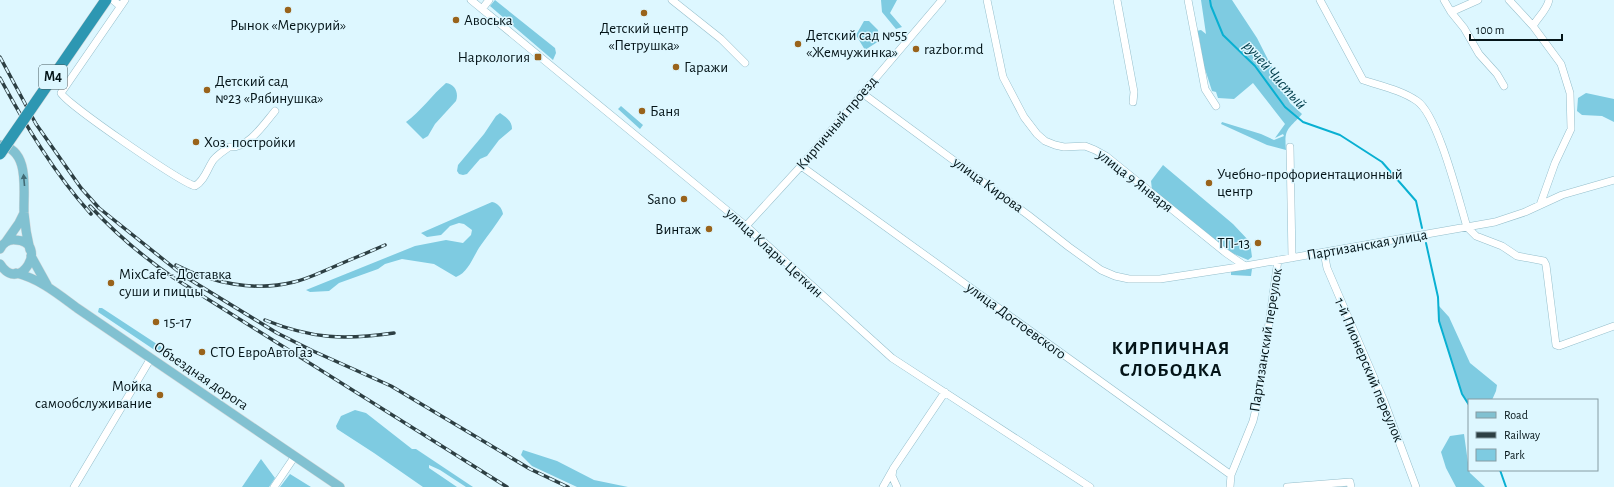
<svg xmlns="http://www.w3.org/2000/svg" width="1614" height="487" font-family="'Alegreya Sans',sans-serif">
<rect width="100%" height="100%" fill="#ddf7ff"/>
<path fill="#7ecbe1" d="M 495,0 L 555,48 L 556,53 L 553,60 L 490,6 Z
M 881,0 L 897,0 L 890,13 L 902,27 L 896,29 L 882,12 Z
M 1201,0 L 1232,0 L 1257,38 L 1290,103 L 1302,114 C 1288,130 1284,128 1286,150 L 1267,145 L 1221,124 L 1222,122 L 1261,134 L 1274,140 L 1284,136 L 1283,134 L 1275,138 L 1285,124 L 1253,83 L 1234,99 L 1218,98 L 1216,92 L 1212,91 L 1204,66 L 1199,37 L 1196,31 L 1201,30 L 1206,34 Z
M 864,21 L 869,21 L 878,30 L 879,41 L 865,50 L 856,35 Z
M 446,83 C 455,84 459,93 456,101 L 435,124 L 428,136 L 423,139 L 406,122 C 421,111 432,95 446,83 Z
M 1586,93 L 1614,99 L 1614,122 L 1602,116 L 1582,115 L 1577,111 L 1578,98 Z
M 621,106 L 643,125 L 640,129 L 618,109 Z
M 500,113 C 507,118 512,121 512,129 L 499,140 L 487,156 L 480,159 L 467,174 L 463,175 L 459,174 L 457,171 L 458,165 L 484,134 L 496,116 Z
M 1163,165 L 1233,224 L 1250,242 L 1252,257 L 1248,260 L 1225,250 L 1152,190 L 1151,181 Z
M 492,202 C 498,203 502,208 503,214 C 496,225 488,235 481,245 C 473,256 469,272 456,277 L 434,264 L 402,259 L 385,264 L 378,269 L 339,283 L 329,291 L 310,292 L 306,290 L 415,246 L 446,240 L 463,243 L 471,235 L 472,230 L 464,224 L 459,223 L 450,226 L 441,235 L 427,237 L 421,233 Z
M 1245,269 L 1252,269 L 1251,276 L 1231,275 L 1231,271 Z
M 1439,306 L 1449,317 L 1470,363 L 1497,385 L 1496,391 L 1492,400 L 1469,400 L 1469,405 L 1462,394 L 1439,321 Z
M 99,308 L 102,308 L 166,350 L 164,355 L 162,355 L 98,312 Z
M 186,366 L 189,366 L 207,377 L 208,381 L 205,385 L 185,372 L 184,369 Z
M 355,410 L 366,413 L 412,449 L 416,449 L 473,487 L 466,487 L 440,470 L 429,465 L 429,468 L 457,487 L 423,487 L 374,453 L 337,429 L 336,426 L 341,416 Z
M 1464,434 L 1469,470 L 1470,473 L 1485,487 L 1456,487 L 1446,468 L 1441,452 L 1450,436 Z
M 523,450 L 557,461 L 594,480 L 628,487 L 577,487 L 532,466 L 521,455 Z
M 261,459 L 275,478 L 269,487 L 242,487 Z
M 290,474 L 311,487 L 280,487 Z"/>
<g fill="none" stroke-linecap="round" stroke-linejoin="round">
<path stroke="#09b0d2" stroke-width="2" d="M 1210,0 L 1211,6 L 1223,35 L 1255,66 L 1285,107 L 1303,122 L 1340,135 L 1382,162 L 1416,201 L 1422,228
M 1426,243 L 1438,297 L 1439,321 L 1462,394 L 1469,405
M 1500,470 L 1506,487"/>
<defs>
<path id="minor" d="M 113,0 L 120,6
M 125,0 L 61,93 C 65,103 180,182 195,186 C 204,181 207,170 212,162 C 215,156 224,151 229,147 C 248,149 264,124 275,111
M 471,0 L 746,226 L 892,358 L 1090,487
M 672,0 L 721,39 L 745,63
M 987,0 L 1003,77 L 1024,117 L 1037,134 L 1045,141 L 1055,145 L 1064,147 L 1085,146 L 1095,150 L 1106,156 L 1226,253 L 1245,266
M 1117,0 L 1134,92 L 1133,102
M 1188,0 L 1205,89 L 1216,106
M 1320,0 L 1363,80 C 1381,86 1401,90 1417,101 C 1438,115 1459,201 1467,227 L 1476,236 L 1502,246 L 1517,256 L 1544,261 L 1546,265 L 1556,345 L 1559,346 L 1614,326
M 1444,0 L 1451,12 L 1464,28 L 1479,54 L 1497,74 L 1504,86
M 1509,0 L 1533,26 L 1561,64 L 1570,93 L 1571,129 L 1555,163 L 1540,205
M 482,9 L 489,0
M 1451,12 L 1478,0
M 1533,26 C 1538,17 1547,10 1549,0
M 862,93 L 1028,215 L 1069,247 L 1101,270 L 1115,276 L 1129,279 L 1160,279 L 1245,266 L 1495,222 L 1525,212 L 1562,195 L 1614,180
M 1290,147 L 1292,258
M 801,166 L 1231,475
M 746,226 L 801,166 L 942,0
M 1324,252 L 1327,268 L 1384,401 L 1416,487
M 74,487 L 151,358
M 274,487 L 295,456
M 883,487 L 892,471
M 897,487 L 892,476 L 893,469 L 945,392
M 1230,487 L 1231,475 L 1253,421 L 1258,400 L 1278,260
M 1287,487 L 1350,482 L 1351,487"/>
<path id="major" d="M 0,145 C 31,150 23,191 24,213 C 25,225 27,238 30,250
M 5,243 L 19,223 L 24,213
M 0,249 C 3,243 9,239 16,240 C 50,242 20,296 0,264
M 31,256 L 47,285
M 16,273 C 40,279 58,294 77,308 L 340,487"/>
</defs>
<use href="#minor" stroke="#94becb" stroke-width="8"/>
<use href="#major" stroke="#d7d9da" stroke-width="10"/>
<use href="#minor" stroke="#fff" stroke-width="7"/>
<use href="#major" stroke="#81c1d1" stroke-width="9"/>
<defs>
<path id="rail" d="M 0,57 L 36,124 L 81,188 L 99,208 L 184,276 L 277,333 L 313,351 L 391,386 L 530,469 L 568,487
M 0,78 C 26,126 54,173 91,214
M 90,206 C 115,233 143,257 174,278 L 507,487
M 176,265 C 211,283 255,292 294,282 C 307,279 319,273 331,268 C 349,260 367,253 385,245
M 265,320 C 312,339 344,340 394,333"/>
</defs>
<use href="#rail" stroke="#2d3f43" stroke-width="3.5"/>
<use href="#rail" stroke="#ddf7ff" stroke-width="2" stroke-dasharray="6" stroke-linecap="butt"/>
<defs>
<path id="highway-bridge" d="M 0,154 L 106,0"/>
</defs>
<use href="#highway-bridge" stroke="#d7d9da" stroke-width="12" stroke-linecap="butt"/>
<use href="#highway-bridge" stroke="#2d97b2" stroke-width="11"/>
</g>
<defs><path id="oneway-solid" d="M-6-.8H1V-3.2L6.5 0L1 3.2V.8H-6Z"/></defs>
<use fill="#426a74" href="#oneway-solid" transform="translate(24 180) rotate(-95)"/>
<g fill="#99631b" stroke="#ddf7ff" stroke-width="1.5">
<circle cx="288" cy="10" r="4"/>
<circle cx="644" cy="13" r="4"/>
<circle cx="456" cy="20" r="4"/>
<circle cx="798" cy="44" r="4"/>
<circle cx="916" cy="49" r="4"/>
<rect x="534" y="53" width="8" height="8" rx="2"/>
<circle cx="676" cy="67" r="4"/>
<circle cx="207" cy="90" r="4"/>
<circle cx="642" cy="111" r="4"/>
<circle cx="196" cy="142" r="4"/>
<circle cx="1209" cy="183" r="4"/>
<circle cx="684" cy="199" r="4"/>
<circle cx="709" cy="229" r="4"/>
<circle cx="1258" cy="243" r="4"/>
<circle cx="111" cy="283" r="4"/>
<circle cx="156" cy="322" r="4"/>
<circle cx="202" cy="352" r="4"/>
<circle cx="160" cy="395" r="4"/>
</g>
<g text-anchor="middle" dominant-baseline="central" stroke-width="3" stroke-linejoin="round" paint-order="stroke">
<rect fill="#ddf7ff" stroke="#45585d" stroke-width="1" x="39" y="65" width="28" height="24" rx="3"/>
<g font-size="14" font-weight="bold" fill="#041418">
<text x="53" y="77">M4</text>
</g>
<g font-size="15" fill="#041418" stroke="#ddf7ff" text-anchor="start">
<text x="464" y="20">Авоська</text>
<text x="288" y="25" text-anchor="middle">Рынок «Меркурий»</text>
<text x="644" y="28" text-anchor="middle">Детский центр<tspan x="644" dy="17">«Петрушка»</tspan></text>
<text x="806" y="35">Детский сад №55<tspan x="806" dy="17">«Жемчужинка»</tspan></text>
<text x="924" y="49">razbor.md</text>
<text x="530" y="57" text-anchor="end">Наркология</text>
<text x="684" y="67">Гаражи</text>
<text x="215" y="81">Детский сад<tspan x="215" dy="17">№23 «Рябинушка»</tspan></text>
<text x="650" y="111">Баня</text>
<text x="204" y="142">Хоз. постройки</text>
<text x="1217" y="174">Учебно-профориентационный<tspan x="1217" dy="17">центр</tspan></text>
<text x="676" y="199" text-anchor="end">Sano</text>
<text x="701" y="229" text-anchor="end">Винтаж</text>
<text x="1250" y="243" text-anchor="end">ТП-13</text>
<text x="119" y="274">MixCafe - Доставка<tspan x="119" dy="17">суши и пиццы</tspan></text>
<text x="164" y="322">15-17</text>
<text x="210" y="352">СТО ЕвроАвтоГаз</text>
<text x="152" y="386" text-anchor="end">Мойка<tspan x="152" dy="17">самообслуживание</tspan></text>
</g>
<g font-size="15" fill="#041418" stroke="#ddf7ff">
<text transform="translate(837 123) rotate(-50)">Кирпичный проезд</text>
<text transform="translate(1135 181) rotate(38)">улица 9 Января</text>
<text transform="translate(988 185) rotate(36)">улица Кирова</text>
<text transform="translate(1367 245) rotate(-10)">Партизанская улица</text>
<text transform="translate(774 253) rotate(42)">улица Клары Цеткин</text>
<text transform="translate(1016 321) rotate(36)">улица Достоевского</text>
<text transform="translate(1266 340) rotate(-81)">Партизанский переулок</text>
<text transform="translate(1369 370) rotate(67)">1-й Пионерский переулок</text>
<text transform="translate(201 376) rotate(34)">Объездная дорога</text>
</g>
<g font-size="16" font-style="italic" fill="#003e4c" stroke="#ddf7ff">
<text transform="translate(1275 75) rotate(48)">ручей Чистый</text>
</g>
<g font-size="19" font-weight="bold" letter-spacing="1" fill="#041418" stroke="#ddf7ff">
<text x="1171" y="348">КИРПИЧНАЯ<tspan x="1171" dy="22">СЛОБОДКА</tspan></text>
</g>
</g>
<rect x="1468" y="399" width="130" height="72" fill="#ddf7ff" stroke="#869ca3"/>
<rect x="1476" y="412" width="20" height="6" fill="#81c1d1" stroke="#869ca3"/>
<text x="1504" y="419" font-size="12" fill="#041418">Road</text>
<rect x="1476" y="432" width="20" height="6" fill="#2d3f43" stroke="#869ca3"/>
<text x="1504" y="439" font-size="12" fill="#041418">Railway</text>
<rect x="1476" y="449" width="20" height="12" fill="#7ecbe1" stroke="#869ca3"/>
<text x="1504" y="459" font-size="12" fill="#041418">Park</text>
<path d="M1470 34v6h92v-6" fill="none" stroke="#041418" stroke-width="2"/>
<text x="1476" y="34" font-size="12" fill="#041418" stroke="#ddf7ff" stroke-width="3" paint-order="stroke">100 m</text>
</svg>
